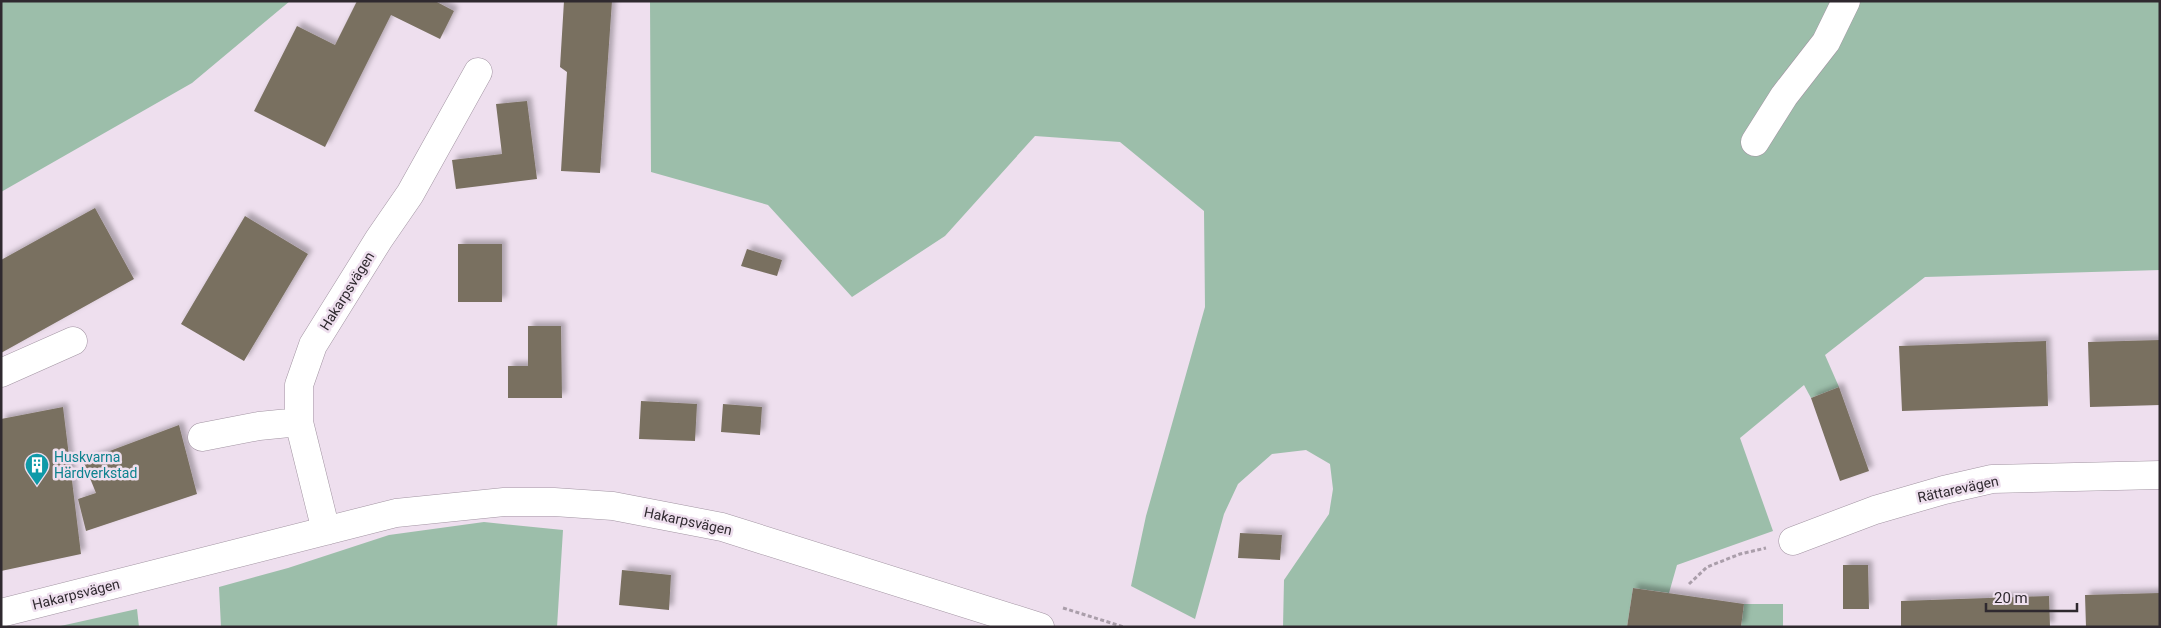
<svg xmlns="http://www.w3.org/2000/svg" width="2161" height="628" font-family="Roboto,sans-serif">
<defs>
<filter id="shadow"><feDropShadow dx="4.5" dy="-4.5" stdDeviation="2.5" flood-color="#0004"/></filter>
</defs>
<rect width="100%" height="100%" fill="#eedfee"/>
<path fill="#9cbeaa" d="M 1,1 L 290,1 L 192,83 L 1,192 Z
M 650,1 L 2160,1 L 2160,270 L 1925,277 L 1825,355 L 1839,387 L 1811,398 L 1804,385 L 1740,438 L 1773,531 L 1677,565 L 1669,593 L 1633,588 L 1627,627 L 1283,627 L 1284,580 L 1329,514 L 1333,489 L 1330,464 L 1306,450 L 1272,454 L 1238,484 L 1224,514 L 1195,619 L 1131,586 L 1146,516 L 1205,307 L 1204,211 L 1120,142 L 1035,136 L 945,236 L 852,297 L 768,205 L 651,172 Z
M 484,522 L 563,530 L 557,627 L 221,627 L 219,587 L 288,568 L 389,535 Z
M 1744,604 L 1783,604 L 1783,627 L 1741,627 Z
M 137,609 L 139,627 L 56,627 Z"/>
<path fill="#797061" filter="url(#shadow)" d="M 357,1 L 435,1 L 454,11 L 440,39 L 391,15 L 325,147 L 254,111 L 297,26 L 335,45 Z
M 564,1 L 612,1 L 600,173 L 561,171 L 567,72 L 560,67 Z
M 527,101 L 537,179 L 456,189 L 452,160 L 502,154 L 496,104 Z
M 95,208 L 134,279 L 1,353 L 1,260 Z
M 245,216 L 308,254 L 244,361 L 181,324 Z
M 458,244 L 502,244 L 502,302 L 458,302 Z
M 747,249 L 782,260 L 777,276 L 741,266 Z
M 528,326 L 561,326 L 562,398 L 508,398 L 508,366 L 528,366 Z
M 2160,340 L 2160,405 L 2090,407 L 2088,342 Z
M 2046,341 L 2048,406 L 1902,411 L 1899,346 Z
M 1839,387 L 1869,471 L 1840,481 L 1811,398 Z
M 641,401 L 697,404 L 695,441 L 639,439 Z
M 723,404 L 762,407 L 760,435 L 721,432 Z
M 63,407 L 81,554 L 1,571 L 1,419 Z
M 179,425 L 197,494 L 86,531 L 78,499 L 96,493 L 83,461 Z
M 1240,533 L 1282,535 L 1280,560 L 1238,558 Z
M 1843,565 L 1868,565 L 1869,609 L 1843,609 Z
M 622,570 L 671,575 L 669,610 L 619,605 Z
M 1633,588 L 1744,604 L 1741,627 L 1627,627 Z
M 2160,593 L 2160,627 L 2086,627 L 2085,595 Z
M 2049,596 L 2050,627 L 1901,627 L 1901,601 Z"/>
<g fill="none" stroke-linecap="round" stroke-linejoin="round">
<defs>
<path id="minor" d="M 1755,142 L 1784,96 L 1826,42 L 1846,1
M 1,373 L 73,341
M 202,437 L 259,426 L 299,422
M 326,531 L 299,422 L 299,385 L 313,345 L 379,239 L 410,194 L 478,72
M 1793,541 L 1875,510 L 1944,490 L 1992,479 L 2160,475
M 1,613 L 396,513 L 504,502 L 554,502 L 613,506 L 722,527 L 1040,627"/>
</defs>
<use href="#minor" stroke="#a294a2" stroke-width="29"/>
<path stroke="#aa9eaa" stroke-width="3" stroke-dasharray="4 2.5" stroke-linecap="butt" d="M 1689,584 L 1707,567 L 1740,554 L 1766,548
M 1063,608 L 1124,627"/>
<use href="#minor" stroke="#fff" stroke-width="28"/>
</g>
<defs>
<symbol id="building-pin" viewBox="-11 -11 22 30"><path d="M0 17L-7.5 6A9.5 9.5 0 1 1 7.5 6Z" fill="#0f9aa8" stroke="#eedfee"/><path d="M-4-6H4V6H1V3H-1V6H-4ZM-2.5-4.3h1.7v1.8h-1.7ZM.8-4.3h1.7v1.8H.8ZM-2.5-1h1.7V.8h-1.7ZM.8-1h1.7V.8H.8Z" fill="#fff"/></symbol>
</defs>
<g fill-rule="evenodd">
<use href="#building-pin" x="23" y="451" width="28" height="38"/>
</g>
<g text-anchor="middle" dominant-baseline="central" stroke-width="5" stroke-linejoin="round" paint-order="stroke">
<g font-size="14" fill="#2f292f" stroke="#eedfee">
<text transform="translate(347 291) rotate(-58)">Hakarpsvägen</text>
<text transform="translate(1958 489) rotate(-12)">Rättarevägen</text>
<text transform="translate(688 521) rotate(12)">Hakarpsvägen</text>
<text transform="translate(76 594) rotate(-14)">Hakarpsvägen</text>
</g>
<g font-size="14" fill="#0d838f" stroke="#eedfee" text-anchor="start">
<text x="54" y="457">Huskvarna<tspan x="54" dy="16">Härdverkstad</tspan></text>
</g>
</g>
<rect width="2161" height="628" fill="none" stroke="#2f292f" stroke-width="5"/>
<path d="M1986 603v8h91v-8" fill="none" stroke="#2f292f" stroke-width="2.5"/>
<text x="1994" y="603" font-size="15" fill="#2f292f" stroke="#eedfee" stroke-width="4" paint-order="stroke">20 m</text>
</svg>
